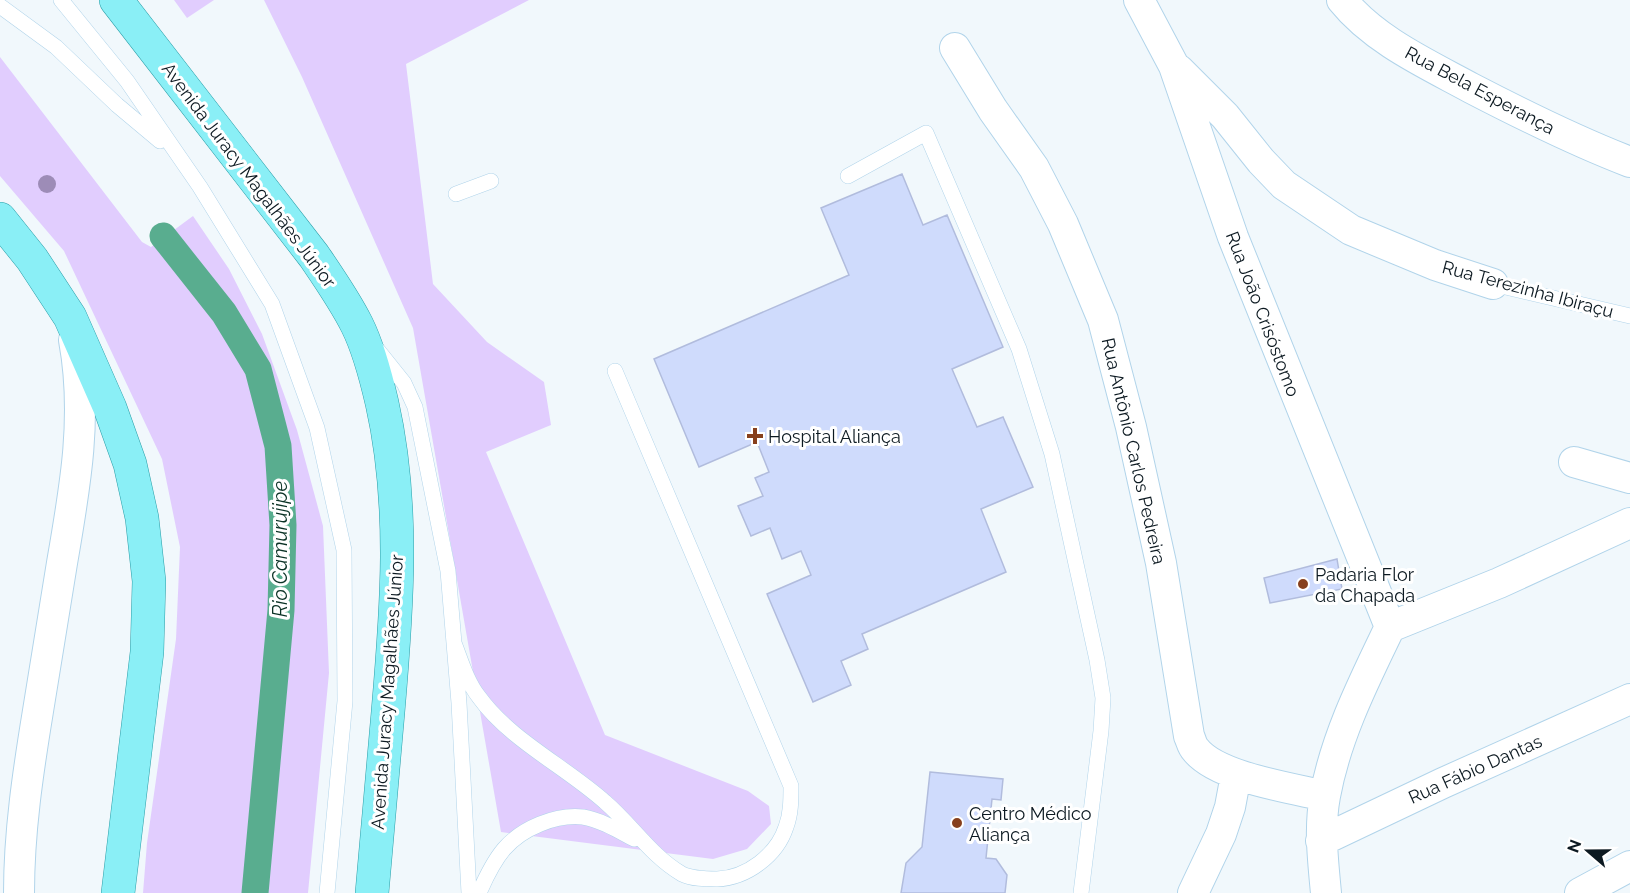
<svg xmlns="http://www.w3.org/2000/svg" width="1630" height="893" font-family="Raleway,sans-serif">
<rect width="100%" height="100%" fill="#f1f8fc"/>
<path fill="#e1cdfe" d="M 174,0 L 214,0 L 187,18 Z
M 264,0 L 529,0 L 406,64 L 433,284 L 487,342 L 544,382 L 551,425 L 486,452 L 605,735 L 748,791 L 769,806 L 771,824 L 747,849 L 713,859 L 501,832 L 413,328 L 302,77 Z
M 0,57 L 142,242 L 151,247 L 193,216 L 229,269 L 262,334 L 297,430 L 323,526 L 329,673 L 308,893 L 143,893 L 147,843 L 176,639 L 180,547 L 162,459 L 64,251 L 0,176 Z"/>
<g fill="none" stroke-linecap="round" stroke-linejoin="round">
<path stroke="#59ad8f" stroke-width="27" d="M 163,236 L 224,313 L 258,369 L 278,446 L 283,525 L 281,610 L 255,893"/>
</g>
<path fill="#cfdbfc" stroke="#b1bcdd" stroke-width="1.5" d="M 902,174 L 923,225 L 947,215 L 1003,347 L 952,369 L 977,427 L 1003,417 L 1033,487 L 981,509 L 1006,572 L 862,634 L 868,649 L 841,661 L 851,685 L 813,702 L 767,594 L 811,575 L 801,551 L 782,559 L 770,528 L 751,536 L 738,506 L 763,496 L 755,478 L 769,472 L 757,442 L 699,467 L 654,359 L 849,275 L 821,208 Z
M 1337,559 L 1342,589 L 1270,603 L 1264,578 Z
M 930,772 L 1003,779 L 1001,800 L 992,799 L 986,858 L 996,859 L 1007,875 L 1005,893 L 901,893 L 906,863 L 922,847 Z"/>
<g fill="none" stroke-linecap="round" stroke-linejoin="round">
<defs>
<path id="service" d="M 61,0 L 127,81 L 200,187 L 272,304 L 317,428 L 344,550 L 345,701 L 327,893
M 0,6 L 56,47 L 117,105 L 160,141
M 848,176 L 926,133 L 1019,349 L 1052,454 L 1097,660 L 1103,698 L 1101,731 L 1081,893
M 456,194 L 491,181
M 1493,284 L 1630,316
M 376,348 L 404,383 L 415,407 L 448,571 L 459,703 L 469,893
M 454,643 C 461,661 467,682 479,697 C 510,740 566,767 605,802 C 632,825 651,856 682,874 C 692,879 706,879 717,879 C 747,878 777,855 786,827 C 791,814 791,800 791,786 L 615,371
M 479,893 C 486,877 493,862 504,849 C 522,828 556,814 583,817 C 601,820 619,831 634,839"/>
<path id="minor" d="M 1139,0 L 1174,66 L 1233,237 L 1390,627
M 1342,0 C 1374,40 1427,64 1471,88 C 1523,115 1575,141 1630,162
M 955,48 L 993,110 L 1034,168 L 1063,224 L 1103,320 L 1131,427 L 1161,563 L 1189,736 C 1191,740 1192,746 1195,749 C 1216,777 1291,788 1325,796
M 1179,70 L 1225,116 L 1261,161 L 1284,185 L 1351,230 L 1435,265 L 1493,284
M 1574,462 L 1630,478
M 1390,627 L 1499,583 L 1630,523
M 1321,841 L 1443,783 L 1630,699
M 19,893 C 19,832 28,772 38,711 C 46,662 54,612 62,563 C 75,488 88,416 74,340
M 1193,893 L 1221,834 L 1230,807 L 1236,775
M 1326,893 C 1323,861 1319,828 1325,796 C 1336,736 1364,681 1390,627
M 1580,893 L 1630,866"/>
<path id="primary" d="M 116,0 L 314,256 C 329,278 345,301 357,325 C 369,349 376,377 382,403 C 405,505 397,609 388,712 C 383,772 377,833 372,893
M 0,219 L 32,259 L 70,317 L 110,408 L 130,464 L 142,518 L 149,581 L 147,652 L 118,893"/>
</defs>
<use href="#service" stroke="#b1d4ea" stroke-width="16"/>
<use href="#minor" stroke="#b1d4ea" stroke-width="32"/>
<use href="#primary" stroke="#2b9ea8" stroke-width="34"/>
<use href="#service" stroke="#fff" stroke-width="15"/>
<use href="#minor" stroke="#fff" stroke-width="30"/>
<use href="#primary" stroke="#8aeff6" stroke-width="33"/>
</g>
<circle fill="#9d8cb7" cx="47" cy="184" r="9"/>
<g fill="#87401d" stroke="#fff" stroke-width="2">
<path d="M752 427h6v6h6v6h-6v6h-6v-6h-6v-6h6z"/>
<circle cx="1303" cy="584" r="6"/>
<circle cx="957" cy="823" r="6"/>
</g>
<g text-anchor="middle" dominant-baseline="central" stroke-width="6" stroke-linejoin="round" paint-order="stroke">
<g font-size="18" fill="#0c1921" stroke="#fff">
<text transform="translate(1480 90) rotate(28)">Rua Bela Esperança</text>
<text transform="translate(249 175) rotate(53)">Avenida Juracy Magalhães Júnior</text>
<text transform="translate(1528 289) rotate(15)">Rua Terezinha Ibiraçu</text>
<text transform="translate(1263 314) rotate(69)">Rua João Crisóstomo</text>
<text transform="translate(1134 451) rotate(77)">Rua Antônio Carlos Pedreira</text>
<text transform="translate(387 692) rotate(-86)">Avenida Juracy Magalhães Júnior</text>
<text transform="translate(1475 769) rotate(-24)">Rua Fábio Dantas</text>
</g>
<g font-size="18" fill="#0c1921" stroke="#fff" text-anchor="start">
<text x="768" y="436">Hospital Aliança</text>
<text x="1315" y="574">Padaria Flor<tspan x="1315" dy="21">da Chapada</tspan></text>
<text x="969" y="813">Centro Médico<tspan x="969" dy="21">Aliança</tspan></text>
</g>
<g font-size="20" font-style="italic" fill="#0a3225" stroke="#fff">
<text transform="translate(280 549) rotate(-90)">Rio Camurujipe</text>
</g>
</g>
<g transform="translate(1588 851) rotate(290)" stroke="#ffffff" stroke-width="4.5" paint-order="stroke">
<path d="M0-4.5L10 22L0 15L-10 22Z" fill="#0c1921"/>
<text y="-9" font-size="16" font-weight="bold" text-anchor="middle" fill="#0c1921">N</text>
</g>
</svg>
